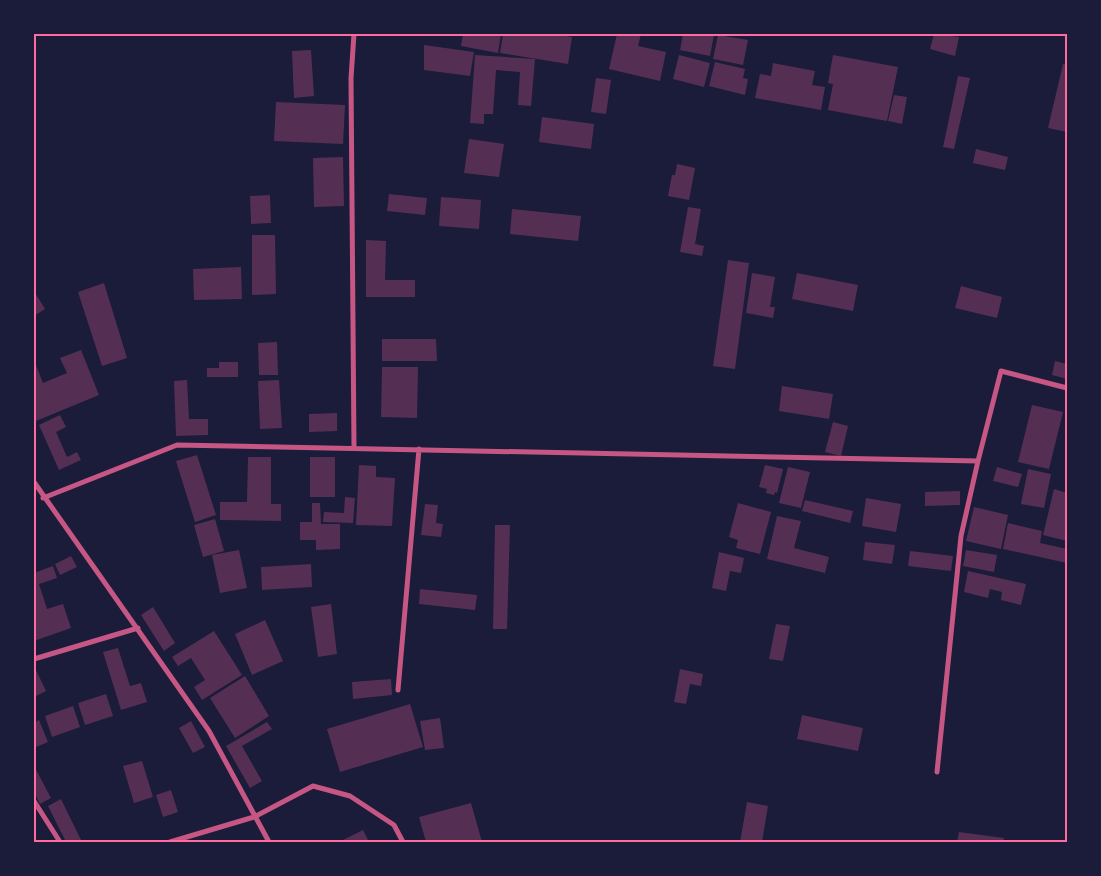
<svg xmlns="http://www.w3.org/2000/svg" width="1101" height="876" font-family="'DejaVu Sans',sans-serif">
<rect width="100%" height="100%" fill="#1b1b3a"/>
<path fill="#542f53" d="M 463,34 L 501,34 L 498,53 L 461,46 Z
M 503,34 L 554,34 L 572,37 L 568,64 L 500,53 Z
M 617,34 L 641,34 L 638,46 L 666,52 L 660,81 L 609,69 Z
M 683,34 L 714,35 L 710,56 L 680,50 Z
M 934,34 L 959,37 L 955,56 L 930,49 Z
M 718,35 L 748,40 L 743,65 L 713,59 Z
M 424,45 L 474,52 L 470,76 L 424,70 Z
M 311,50 L 314,96 L 294,98 L 292,51 Z
M 475,55 L 535,59 L 531,106 L 518,105 L 520,72 L 496,70 L 493,114 L 484,114 L 484,124 L 470,123 Z
M 679,55 L 710,63 L 704,87 L 673,79 Z
M 833,55 L 898,67 L 887,121 L 828,110 L 833,84 L 828,83 Z
M 715,62 L 745,69 L 743,78 L 748,79 L 745,95 L 709,86 Z
M 773,63 L 815,71 L 812,85 L 825,87 L 821,110 L 755,98 L 760,74 L 771,76 Z
M 1063,64 L 1067,65 L 1067,132 L 1048,128 Z
M 958,76 L 970,78 L 954,149 L 943,147 Z
M 596,78 L 611,80 L 606,114 L 591,112 Z
M 894,95 L 907,97 L 902,124 L 888,121 Z
M 276,102 L 345,105 L 343,144 L 274,141 Z
M 542,117 L 594,124 L 591,149 L 539,142 Z
M 469,139 L 504,144 L 499,177 L 464,173 Z
M 976,149 L 1008,157 L 1005,170 L 973,163 Z
M 343,157 L 344,206 L 314,207 L 313,158 Z
M 677,164 L 695,168 L 689,200 L 668,196 L 672,175 L 675,175 Z
M 389,194 L 427,198 L 425,215 L 387,211 Z
M 270,195 L 271,223 L 251,224 L 250,196 Z
M 441,197 L 481,200 L 479,229 L 439,226 Z
M 688,207 L 701,209 L 695,244 L 704,246 L 702,256 L 680,252 Z
M 512,209 L 581,216 L 578,241 L 510,234 Z
M 252,235 L 275,235 L 276,294 L 252,295 Z
M 366,240 L 386,241 L 385,280 L 415,280 L 415,297 L 366,297 Z
M 728,260 L 749,263 L 735,369 L 713,366 Z
M 241,267 L 242,299 L 194,300 L 193,269 Z
M 752,273 L 775,277 L 770,307 L 775,307 L 773,318 L 746,313 Z
M 797,273 L 858,285 L 853,311 L 792,299 Z
M 104,283 L 127,358 L 102,366 L 78,292 Z
M 961,286 L 1002,297 L 997,318 L 955,308 Z
M 34,291 L 45,309 L 34,316 Z
M 382,339 L 436,339 L 437,361 L 382,361 Z
M 277,342 L 278,375 L 259,375 L 258,343 Z
M 81,350 L 99,395 L 36,421 L 34,415 L 34,360 L 43,383 L 67,373 L 60,358 Z
M 1055,361 L 1067,364 L 1067,379 L 1052,375 Z
M 219,362 L 238,362 L 238,377 L 207,377 L 207,368 L 219,368 Z
M 382,367 L 418,367 L 417,418 L 381,417 Z
M 187,380 L 189,419 L 208,419 L 208,435 L 176,436 L 174,381 Z
M 279,380 L 282,428 L 260,429 L 258,381 Z
M 782,386 L 833,394 L 829,419 L 779,411 Z
M 1032,405 L 1063,412 L 1049,469 L 1018,462 Z
M 337,413 L 337,431 L 309,432 L 309,414 Z
M 60,415 L 66,427 L 56,432 L 67,457 L 77,452 L 81,460 L 59,470 L 39,425 Z
M 833,422 L 848,426 L 841,456 L 825,452 Z
M 197,455 L 216,515 L 195,522 L 176,461 Z
M 248,457 L 271,457 L 271,504 L 281,504 L 281,521 L 220,520 L 220,502 L 247,502 Z
M 310,457 L 335,457 L 335,497 L 310,497 Z
M 359,465 L 376,466 L 376,477 L 395,478 L 392,526 L 356,525 Z
M 765,465 L 783,469 L 777,493 L 775,492 L 774,495 L 766,493 L 767,489 L 759,487 Z
M 788,467 L 810,472 L 801,508 L 779,503 Z
M 997,467 L 1022,474 L 1018,487 L 993,481 Z
M 1028,469 L 1051,474 L 1044,508 L 1021,504 Z
M 1054,489 L 1067,493 L 1067,541 L 1043,535 Z
M 960,491 L 960,505 L 925,506 L 925,492 Z
M 345,497 L 355,498 L 353,523 L 323,522 L 324,512 L 344,513 Z
M 866,498 L 901,504 L 896,532 L 862,526 Z
M 805,500 L 853,511 L 850,523 L 802,511 Z
M 312,503 L 320,503 L 321,524 L 340,524 L 340,549 L 316,550 L 316,540 L 300,540 L 300,522 L 312,522 Z
M 738,503 L 771,512 L 760,554 L 736,548 L 738,540 L 729,537 Z
M 425,504 L 438,505 L 436,523 L 443,524 L 441,537 L 421,535 Z
M 974,507 L 1008,515 L 1001,549 L 966,541 Z
M 777,516 L 801,521 L 794,548 L 829,557 L 825,573 L 767,559 Z
M 215,519 L 224,551 L 203,557 L 194,525 Z
M 1008,523 L 1042,531 L 1040,543 L 1067,549 L 1067,563 L 1003,549 Z
M 495,525 L 510,525 L 507,629 L 493,629 Z
M 865,542 L 895,545 L 892,564 L 863,560 Z
M 239,550 L 247,588 L 220,593 L 212,555 Z
M 966,550 L 997,555 L 994,572 L 963,566 Z
M 910,551 L 953,556 L 951,571 L 908,566 Z
M 719,552 L 744,558 L 741,573 L 730,571 L 726,591 L 712,588 Z
M 71,556 L 77,567 L 60,575 L 55,564 Z
M 311,564 L 312,587 L 262,590 L 261,567 Z
M 53,566 L 57,578 L 39,584 L 47,609 L 63,604 L 71,628 L 34,641 L 34,573 Z
M 968,571 L 1026,584 L 1021,605 L 1001,600 L 1002,592 L 990,589 L 988,598 L 964,592 Z
M 420,589 L 477,595 L 475,610 L 419,604 Z
M 331,604 L 337,654 L 318,657 L 311,607 Z
M 153,607 L 175,643 L 164,651 L 141,615 Z
M 265,620 L 283,661 L 252,675 L 235,634 Z
M 776,624 L 790,626 L 783,661 L 769,659 Z
M 214,631 L 242,675 L 202,700 L 194,687 L 205,680 L 191,658 L 178,666 L 172,657 Z
M 118,648 L 130,686 L 141,683 L 147,702 L 121,710 L 103,652 Z
M 34,666 L 46,691 L 34,697 Z
M 680,669 L 703,674 L 701,686 L 690,684 L 686,704 L 674,702 Z
M 245,676 L 269,716 L 235,738 L 210,698 Z
M 391,679 L 392,695 L 353,699 L 352,682 Z
M 106,694 L 113,716 L 85,725 L 78,703 Z
M 410,704 L 423,747 L 340,772 L 327,729 Z
M 73,706 L 80,727 L 52,737 L 45,716 Z
M 802,715 L 863,728 L 858,751 L 797,739 Z
M 440,718 L 444,748 L 425,750 L 420,721 Z
M 39,720 L 48,742 L 34,748 L 34,723 Z
M 191,721 L 205,747 L 193,753 L 179,728 Z
M 267,722 L 272,729 L 242,746 L 262,781 L 250,788 L 226,746 Z
M 142,761 L 153,797 L 134,803 L 123,766 Z
M 34,766 L 51,798 L 40,804 L 34,792 Z
M 171,790 L 178,812 L 163,817 L 156,795 Z
M 61,799 L 82,842 L 66,842 L 48,806 Z
M 747,802 L 768,806 L 762,842 L 740,842 Z
M 471,803 L 482,842 L 426,842 L 419,817 Z
M 363,830 L 369,842 L 339,842 Z
M 959,832 L 1004,838 L 1003,842 L 957,842 Z"/>
<g fill="none" stroke-linecap="round" stroke-linejoin="round">
<path stroke="#c65784" stroke-width="5" d="M 354,447 L 351,78 L 354,34
M 34,482 L 209,731 L 269,842
M 43,498 L 177,445 L 978,461 L 1001,371 L 1067,388
M 34,659 L 138,628
M 398,690 L 419,449
M 937,772 L 961,536 L 978,461
M 34,801 L 60,842
M 170,842 L 254,817 L 313,786 L 350,796 L 394,825 L 403,842"/>
</g>
<rect width="1101" height="876" fill="none" stroke="#1b1b3a" stroke-width="70"/>
<rect x="35" y="35" width="1031" height="806" fill="none" stroke="#ff6b9d" stroke-width="2"/>
</svg>
